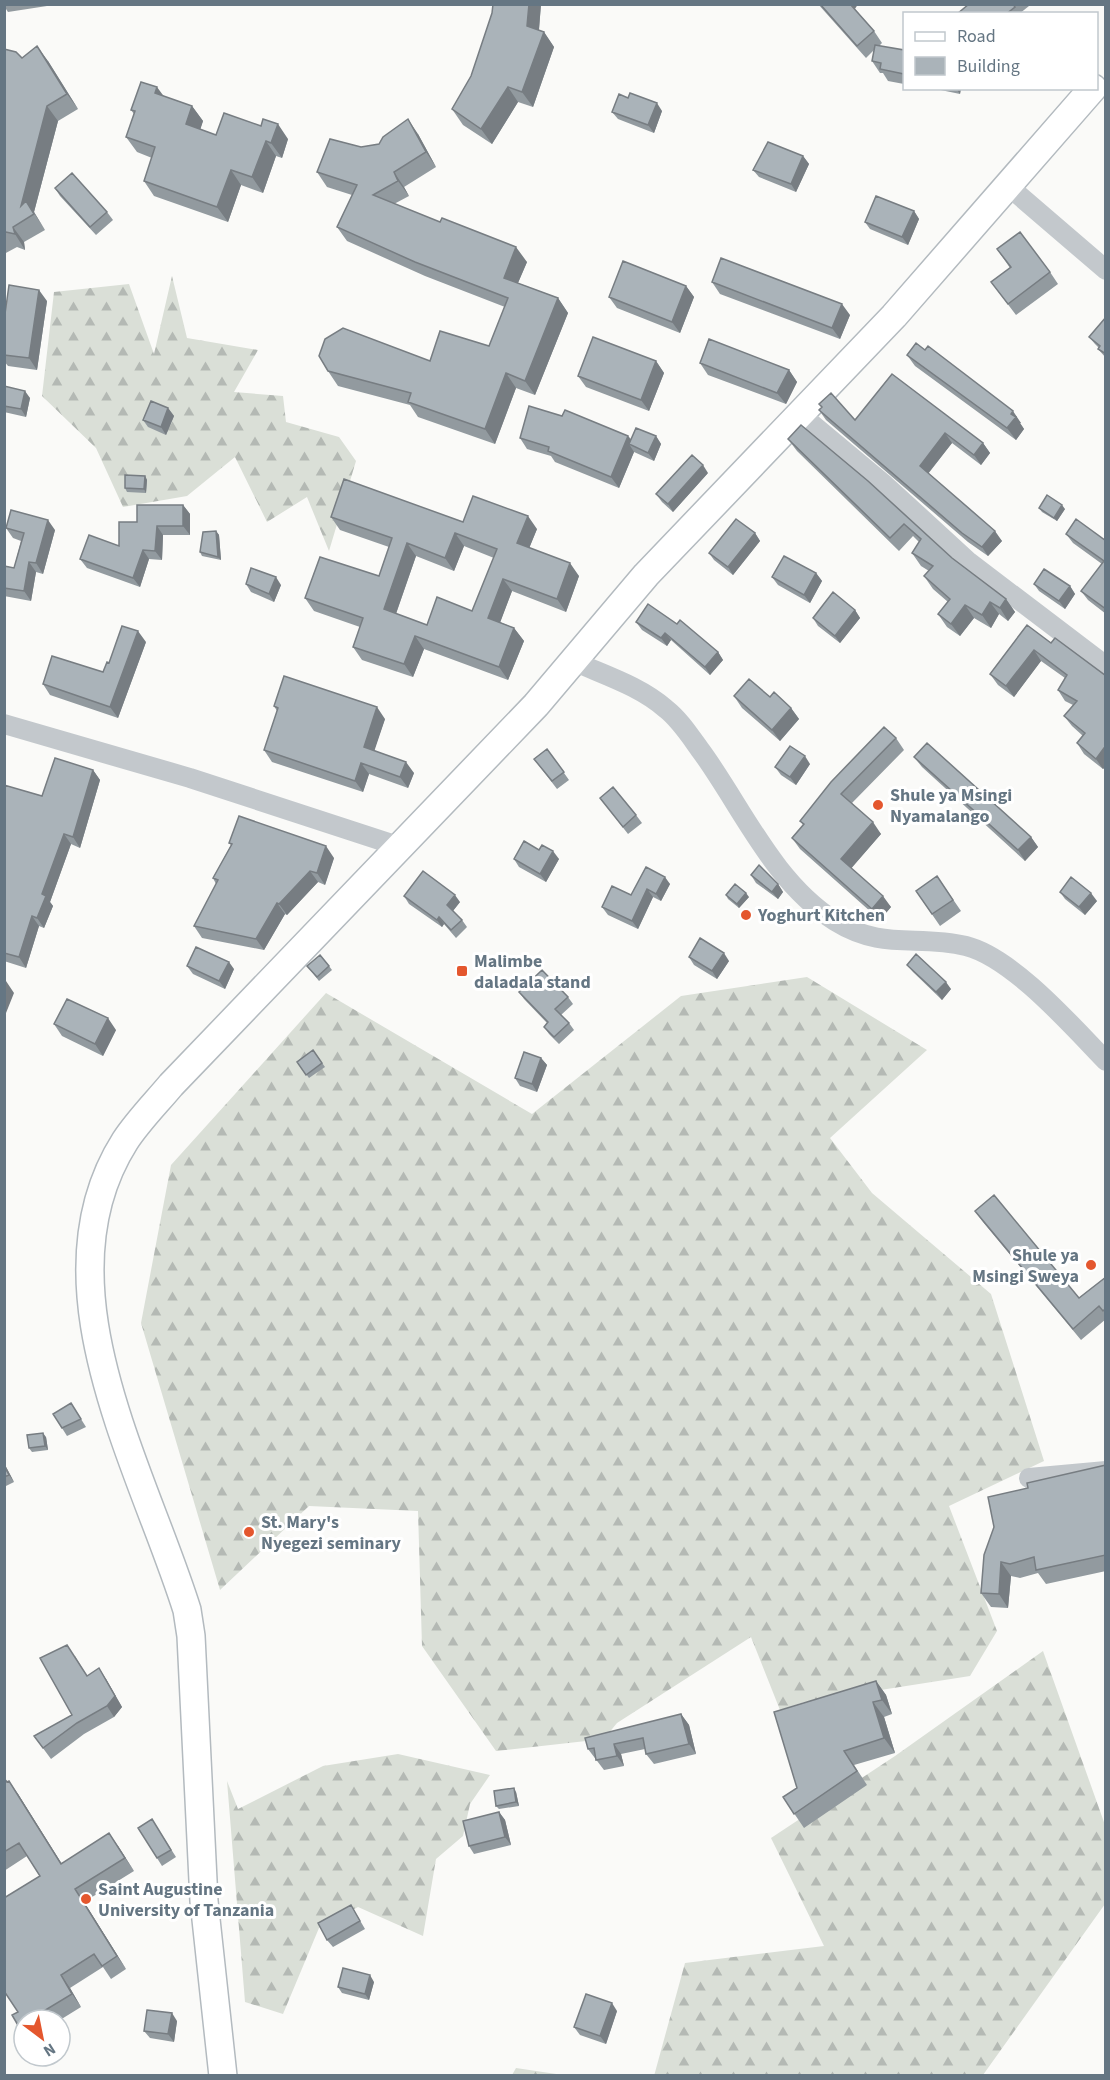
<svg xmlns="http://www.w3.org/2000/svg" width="1110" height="2080" font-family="'Source Sans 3',sans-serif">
<defs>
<pattern id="forest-firs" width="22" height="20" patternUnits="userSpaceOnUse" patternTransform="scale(1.5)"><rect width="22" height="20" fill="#dadfd7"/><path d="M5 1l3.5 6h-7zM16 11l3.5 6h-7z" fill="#b4b9b4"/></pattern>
</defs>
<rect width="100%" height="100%" fill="#fafaf8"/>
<path fill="url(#forest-firs)" d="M 172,276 L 187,338 L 258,350 L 234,392 L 283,396 L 286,422 L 339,437 L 356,461 L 329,551 L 307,497 L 267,522 L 235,457 L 187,496 L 123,507 L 96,448 L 42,396 L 54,292 L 129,284 L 154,354 Z
M 807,977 L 927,1050 L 830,1138 L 872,1193 L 991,1294 L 1044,1461 L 949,1506 L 997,1631 L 970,1676 L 804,1702 L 780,1710 L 751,1637 L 617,1723 L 604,1739 L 496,1751 L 422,1646 L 418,1511 L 309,1506 L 220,1590 L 141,1323 L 171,1165 L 326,993 L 532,1114 L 681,996 Z
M 1043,1651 L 1105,1825 L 1105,1904 L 983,2075 L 654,2076 L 685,1963 L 824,1946 L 771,1838 L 895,1756 Z
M 398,1754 L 490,1775 L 470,1804 L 463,1836 L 436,1859 L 423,1936 L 358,1907 L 319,1928 L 283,2014 L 245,2002 L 227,1781 L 238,1809 L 323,1766 Z
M 516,2068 L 563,2075 L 512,2075 Z"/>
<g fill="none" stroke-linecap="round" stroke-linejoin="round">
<defs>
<path id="secondary" d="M 223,2076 L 204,1901 L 191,1636 L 187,1610 C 143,1469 34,1284 125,1141 C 138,1121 156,1103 171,1085 L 536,705 L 646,575 L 894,316 L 1093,88"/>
</defs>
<use href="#secondary" stroke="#b3babf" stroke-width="30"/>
<path stroke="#c3c8cc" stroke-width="20" d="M 1007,185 L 1106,270
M 801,415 L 885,485 L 969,562 L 1106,666
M 573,661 C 604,675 640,686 666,709 C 680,720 690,736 701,751 C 742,807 773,882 835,921 C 883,951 917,934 966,946 C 1013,958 1072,1026 1106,1061
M 4,724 L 190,778 L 401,847
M 1029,1478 L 1106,1471"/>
<use href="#secondary" stroke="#fff" stroke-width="27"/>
</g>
<path fill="#929a9f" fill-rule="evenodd" d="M 4,4 L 60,4 L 8,12 L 4,6 Z
M 493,4 L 541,4 L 539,30 L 544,32 L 554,47 L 533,107 L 518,102 L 492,144 L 463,125 L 452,109 L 471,76 L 492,13 Z
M 818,4 L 858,4 L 855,9 L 874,31 L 882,43 L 879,46 L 904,50 L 904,84 L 888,81 L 883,73 L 880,73 L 872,61 L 874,50 L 866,58 Z
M 969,4 L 1029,4 L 1029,6 L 1019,14 L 957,14 Z
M 4,49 L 22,58 L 48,61 L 78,109 L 58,121 L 34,212 L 45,230 L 24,242 L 25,250 L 17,247 L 4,254 Z
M 931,88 L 961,88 L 960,94 Z
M 163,96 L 192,106 L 203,121 L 200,129 L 216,135 L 288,139 L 282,158 L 276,156 L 263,193 L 241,185 L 228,222 L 154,196 L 144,181 L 152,158 L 137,152 L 126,137 L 134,114 L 131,110 Z
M 628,98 L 662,111 L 654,133 L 618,119 L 612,112 Z
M 418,134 L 436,167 L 404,187 L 409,196 L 394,204 L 527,262 L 518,283 L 558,298 L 568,313 L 535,395 L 516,388 L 495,444 L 418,417 L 410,405 L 338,386 L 328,371 L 430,361 L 489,346 L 505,307 L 425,276 L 347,241 L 337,227 L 352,195 L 327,187 L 317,172 L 361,147 L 379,144 Z
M 803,156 L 809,164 L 796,192 L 759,177 L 753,170 Z
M 55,188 L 107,212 L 113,220 L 96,235 L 60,196 Z
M 914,211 L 919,219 L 908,245 L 870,229 L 865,222 Z
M 997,249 L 1050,272 L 1058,284 L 1016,315 L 991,282 L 1010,268 Z
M 712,282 L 850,315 L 840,339 L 720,294 Z
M 686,286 L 694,297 L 680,333 L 617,308 L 609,297 Z
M 47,301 L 37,370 L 8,366 L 4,361 L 4,321 Z
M 1106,317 L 1106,358 L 1098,349 L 1099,348 L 1095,344 L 1089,337 Z
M 907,355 L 1021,423 L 1020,423 L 1024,429 L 1016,440 L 915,366 Z
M 656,361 L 664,373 L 649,411 L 586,387 L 578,376 Z
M 700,363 L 789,370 L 797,382 L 786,404 L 708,375 Z
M 892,374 L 983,443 L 990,453 L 981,465 L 952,443 L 928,474 L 1002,541 L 988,556 L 968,542 L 826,420 L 819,410 L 822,408 L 819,404 L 855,420 Z
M 4,386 L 30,398 L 26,417 L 4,412 Z
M 168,408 L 174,416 L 166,435 L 148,427 L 143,420 Z
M 628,436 L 631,439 L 656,436 L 661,444 L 654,461 L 634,452 L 619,488 L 555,462 L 551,456 L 527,449 L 520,438 Z
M 788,439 L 952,558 L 1006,599 L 1015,612 L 1008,621 L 999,614 L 991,628 L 974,618 L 960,636 L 947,627 L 938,614 L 948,602 L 933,589 L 924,576 L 929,571 L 921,566 L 912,553 L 919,542 L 913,536 L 899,551 L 797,451 Z
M 708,473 L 673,512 L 662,502 L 656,494 Z
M 145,476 L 147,480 L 146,493 L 127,492 L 125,488 Z
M 183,505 L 190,514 L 190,535 L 163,535 L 162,560 L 149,559 L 140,587 L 87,568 L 80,559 L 119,546 L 137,522 Z
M 1039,508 L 1065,509 L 1057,521 L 1042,512 Z
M 331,517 L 463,522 L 537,529 L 529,548 L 579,576 L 566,612 L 512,591 L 500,622 L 514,628 L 524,641 L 508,680 L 424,649 L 413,677 L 362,660 L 353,647 L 360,627 L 314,611 L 305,598 L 379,576 L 389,547 L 340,530 ZM 464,546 L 494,558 L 472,611 L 427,625 L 396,614 L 416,556 L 454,571 Z
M 6,528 L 55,530 L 43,574 L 36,572 L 31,601 L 4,596 L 4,566 L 14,568 L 21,541 L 13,538 Z
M 216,531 L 219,535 L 221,560 L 202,556 L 200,552 Z
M 755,533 L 760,541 L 733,575 L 714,560 L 709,553 Z
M 1066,534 L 1106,541 L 1106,614 L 1088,600 L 1081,591 L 1102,564 L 1073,543 Z
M 816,573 L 822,581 L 810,603 L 778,585 L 772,577 Z
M 246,584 L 281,585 L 274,602 L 251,592 Z
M 1034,584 L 1070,586 L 1075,594 L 1065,609 L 1039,591 Z
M 855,610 L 860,618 L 840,643 L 818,626 L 813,618 Z
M 636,622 L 677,624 L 718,652 L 723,660 L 710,675 L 671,640 L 667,646 L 642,630 Z
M 1027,625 L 1051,643 L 1106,676 L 1106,766 L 1103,769 L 1084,754 L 1077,743 L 1083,736 L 1072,726 L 1064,716 L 1073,705 L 1065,701 L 1058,690 L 1065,678 L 1041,661 L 1014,697 L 998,685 L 990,674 Z
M 146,642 L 118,718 L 50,695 L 43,684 L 103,672 Z
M 734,696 L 770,697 L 791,708 L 799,719 L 780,741 L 742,708 Z
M 274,706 L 385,719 L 374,750 L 414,773 L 408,788 L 369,774 L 363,792 L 272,762 L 264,750 L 277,711 Z
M 896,738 L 904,750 L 852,803 L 881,834 L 851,868 L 891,907 L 880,920 L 800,849 L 792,838 L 803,825 L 800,821 Z
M 547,749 L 569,780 L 557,789 L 534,759 Z
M 914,757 L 1031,837 L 1038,847 L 1025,861 L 922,767 Z
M 810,764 L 796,785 L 781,775 L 775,767 Z
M 93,770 L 100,780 L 80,848 L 71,844 L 50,902 L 53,906 L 44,928 L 39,926 L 26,968 L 4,961 L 4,785 L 42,796 Z
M 600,798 L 636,815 L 642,823 L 628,834 Z
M 229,843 L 334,858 L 325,885 L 318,882 L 287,915 L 285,914 L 264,950 L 202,938 L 194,926 L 216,884 L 213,878 L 231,845 Z
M 539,850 L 559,859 L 546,882 L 519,867 L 514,859 Z
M 646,867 L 670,884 L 661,901 L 653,897 L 638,929 L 608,915 L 602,907 L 631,895 Z
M 751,875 L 778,884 L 783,892 L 778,899 L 756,883 Z
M 937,876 L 961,911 L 940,926 L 916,891 Z
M 1060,892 L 1097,901 L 1085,915 L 1065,899 Z
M 726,895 L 749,897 L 739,908 L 728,899 Z
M 404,896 L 460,902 L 453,911 L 462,920 L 467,927 L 456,938 L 444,924 L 442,927 L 409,904 Z
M 689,957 L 729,961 L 717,979 L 694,965 Z
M 907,965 L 951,989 L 942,1000 L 913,972 Z
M 187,966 L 234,969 L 225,989 L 193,974 Z
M 307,966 L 329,966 L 332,970 L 319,981 Z
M 519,992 L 568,997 L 573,1004 L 561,1015 L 569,1023 L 574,1030 L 559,1044 L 549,1034 L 544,1027 L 547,1023 L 524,999 Z
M 54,1024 L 116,1030 L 103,1056 L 62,1036 Z
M 313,1050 L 325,1067 L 309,1078 L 297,1062 Z
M 541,1058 L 547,1065 L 537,1092 L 520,1086 L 515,1078 Z
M 975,1211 L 1079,1298 L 1106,1277 L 1106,1319 L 1081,1340 L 983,1222 Z
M 76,1411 L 86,1427 L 67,1436 L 62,1428 Z
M 46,1437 L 48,1450 L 32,1452 L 29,1448 Z
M 4,1463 L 14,1482 L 4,1487 Z
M 1106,1465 L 1106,1571 L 1046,1584 L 1038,1573 L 1020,1578 L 1011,1576 L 1008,1608 L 991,1607 L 981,1593 L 1028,1488 Z
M 75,1656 L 87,1676 L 106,1679 L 122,1707 L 114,1717 L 84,1734 L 51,1759 L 34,1736 L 72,1715 Z
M 876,1681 L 886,1695 L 892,1714 L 884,1717 L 895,1753 L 854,1765 L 867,1785 L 804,1828 L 783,1797 L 797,1788 Z
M 681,1714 L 689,1725 L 696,1754 L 654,1764 L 646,1754 L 645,1749 L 621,1754 L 624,1766 L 604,1770 L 588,1749 Z
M 4,1777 L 18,1794 L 61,1863 L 118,1846 L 134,1871 L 84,1902 L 126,1969 L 111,1979 L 103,1967 L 70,1988 L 81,2007 L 60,2020 L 24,2020 L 24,2034 L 12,2015 L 18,2012 L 40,1876 L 27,1856 L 4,1871 Z
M 516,1792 L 519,1806 L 499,1809 L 496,1806 Z
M 499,1812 L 505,1820 L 511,1845 L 474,1854 L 469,1846 Z
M 157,1827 L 176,1857 L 162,1866 L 157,1858 Z
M 351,1905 L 365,1929 L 333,1947 L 327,1940 Z
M 374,1982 L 369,2000 L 342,1993 L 338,1987 Z
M 617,2011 L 606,2044 L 580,2035 L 574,2027 Z
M 177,2021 L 174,2042 L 150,2038 L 144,2031 Z"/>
<path fill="#777d82" d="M 529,4 L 541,4 L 538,41 L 527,26 Z
M 849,4 L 858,4 L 853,11 Z
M 544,32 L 554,47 L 533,107 L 522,92 Z
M 37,46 L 48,61 L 78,109 L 67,94 Z
M 157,87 L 168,102 L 155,93 Z
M 508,87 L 518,102 L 492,144 L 481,129 Z
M 956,88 L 961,88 L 960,94 Z
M 657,103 L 662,111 L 654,133 L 648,125 Z
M 47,106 L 58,121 L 34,212 L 45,230 L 34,213 L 21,206 Z
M 192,106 L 203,121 L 197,140 L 186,124 Z
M 408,119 L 418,134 L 436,167 L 426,152 Z
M 278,124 L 288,139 L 282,158 L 271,143 Z
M 266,141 L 276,156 L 263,193 L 252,177 Z
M 803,156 L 809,164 L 796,192 L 791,184 Z
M 231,170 L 241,185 L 228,222 L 217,207 Z
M 394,172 L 404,187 L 409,196 L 398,181 Z
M 914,211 L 919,219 L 908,245 L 902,237 Z
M 13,227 L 24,242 L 25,250 L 15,234 Z
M 516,247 L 527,262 L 514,292 L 504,278 Z
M 686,286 L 694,297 L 680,333 L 672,322 Z
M 39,290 L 47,301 L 37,370 L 29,358 Z
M 558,298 L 568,313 L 535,395 L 525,381 Z
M 842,304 L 850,315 L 840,339 L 832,328 Z
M 656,361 L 664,373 L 649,411 L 641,400 Z
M 789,370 L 797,382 L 786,404 L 777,393 Z
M 506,373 L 516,388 L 495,444 L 485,429 Z
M 25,391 L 30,398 L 26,417 L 21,409 Z
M 168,408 L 174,416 L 166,435 L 161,427 Z
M 1013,411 L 1021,423 L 1020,423 L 1024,429 L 1016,440 L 1007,428 L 1011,414 Z
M 945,433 L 952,443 L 926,476 L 920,466 Z
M 628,436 L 636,447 L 629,444 L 634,452 L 619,488 L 611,477 Z
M 656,436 L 661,444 L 654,461 L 648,453 Z
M 983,443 L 990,453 L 981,465 L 974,455 Z
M 703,465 L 708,473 L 673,512 L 668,504 Z
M 145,476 L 147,480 L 146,493 L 144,489 Z
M 183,505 L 190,514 L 190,535 L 183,526 Z
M 1062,505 L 1065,509 L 1057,521 L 1054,518 Z
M 528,516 L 537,529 L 526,556 L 517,543 Z
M 48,520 L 55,530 L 43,574 L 36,563 Z
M 157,526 L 163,535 L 162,560 L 155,551 Z
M 216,531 L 219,535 L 221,560 L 218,557 Z
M 995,531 L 1002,541 L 988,556 L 982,547 Z
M 455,533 L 464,546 L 454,571 L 445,558 Z
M 755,533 L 760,541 L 733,575 L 728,567 Z
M 407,543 L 416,556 L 393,622 L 384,609 Z
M 143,550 L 149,559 L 140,587 L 133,578 Z
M 29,562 L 36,572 L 31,601 L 24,591 Z
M 570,563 L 579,576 L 566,612 L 557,599 Z
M 816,573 L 822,581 L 810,603 L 804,595 Z
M 276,577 L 281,585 L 274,602 L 269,594 Z
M 503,579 L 512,591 L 497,631 L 488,618 Z
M 1070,586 L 1075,594 L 1065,609 L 1059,601 Z
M 1006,599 L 1015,612 L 1008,621 L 1000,608 Z
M 990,602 L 999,614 L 991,628 L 982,615 Z
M 965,605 L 974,618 L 960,636 L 951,624 Z
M 855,610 L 860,618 L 840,643 L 835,636 Z
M 514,628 L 524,641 L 508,680 L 499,667 Z
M 138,631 L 146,642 L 118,718 L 110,707 Z
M 665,633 L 671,640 L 667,646 L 661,638 Z
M 415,636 L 424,649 L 413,677 L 404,664 Z
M 1034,650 L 1041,661 L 1014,697 L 1006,686 Z
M 718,652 L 723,660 L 710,675 L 705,667 Z
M 377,707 L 385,719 L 372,758 L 364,747 Z
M 791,708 L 799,719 L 780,741 L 772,730 Z
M 1104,748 L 1106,749 L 1106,766 L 1103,769 L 1096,759 Z
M 805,756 L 810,764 L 796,785 L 790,777 Z
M 406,762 L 414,773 L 408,788 L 400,777 Z
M 361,763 L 369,774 L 363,792 L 355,781 Z
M 93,770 L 100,780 L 80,848 L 73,837 Z
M 873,822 L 881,834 L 849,871 L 841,859 Z
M 64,834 L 71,844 L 50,902 L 53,906 L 44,928 L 37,918 L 42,894 Z
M 1031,837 L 1038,847 L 1025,861 L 1018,850 Z
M 326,846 L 334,858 L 325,885 L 317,873 Z
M 553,851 L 559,859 L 546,882 L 540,874 Z
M 310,871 L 318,882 L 287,915 L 279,904 Z
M 665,877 L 670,884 L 661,901 L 656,894 Z
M 778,884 L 783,892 L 778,899 L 772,892 Z
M 647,889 L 653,897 L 638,929 L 632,921 Z
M 746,893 L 749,897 L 739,908 L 737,904 Z
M 1091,893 L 1097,901 L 1085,915 L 1079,907 Z
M 455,895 L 460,902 L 452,912 L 447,905 Z
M 883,896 L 891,907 L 880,920 L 872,909 Z
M 277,903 L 285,914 L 264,950 L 256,939 Z
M 32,916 L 39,926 L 26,968 L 19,957 Z
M 439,917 L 444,924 L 442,927 L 437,920 Z
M 724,953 L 729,961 L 717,979 L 712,971 Z
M 229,962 L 234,969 L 225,989 L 219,981 Z
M 6,981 L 14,993 L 4,1018 L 4,985 Z
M 946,982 L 951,989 L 942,1000 L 936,992 Z
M 108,1018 L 116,1030 L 103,1056 L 95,1044 Z
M 541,1058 L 547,1065 L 537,1092 L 532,1084 Z
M 43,1433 L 46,1437 L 48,1450 L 45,1446 Z
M 4,1463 L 14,1482 L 9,1475 L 4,1466 Z
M 1001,1562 L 1011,1576 L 1008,1608 L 999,1594 Z
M 99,1668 L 106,1679 L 122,1707 L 114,1717 L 107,1706 Z
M 876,1681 L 886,1695 L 892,1714 L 882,1700 Z
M 873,1702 L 884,1717 L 895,1753 L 884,1738 Z
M 681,1714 L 689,1725 L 696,1754 L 689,1744 Z
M 614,1744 L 621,1754 L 624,1766 L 617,1756 Z
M 9,1781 L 18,1794 L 70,1877 L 61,1864 Z
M 514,1788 L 516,1792 L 519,1806 L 516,1802 Z
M 499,1812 L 505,1820 L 511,1845 L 505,1837 Z
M 109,1833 L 118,1846 L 134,1871 L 125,1858 Z
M 75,1889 L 84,1902 L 126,1969 L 117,1956 Z
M 61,1975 L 70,1988 L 81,2007 L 72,1994 Z
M 370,1975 L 374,1982 L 369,2000 L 365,1994 Z
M 612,2003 L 617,2011 L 606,2044 L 600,2036 Z
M 172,2013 L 177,2021 L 174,2042 L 168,2034 Z"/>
<path fill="#aab3b9" stroke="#777d82" stroke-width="1.5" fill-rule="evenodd" d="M 493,4 L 529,4 L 527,26 L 544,32 L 522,92 L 508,87 L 481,129 L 452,109 L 471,76 L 492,13 Z
M 820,4 L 850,4 L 874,31 L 857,46 Z
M 969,4 L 1013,4 L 1015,7 L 1006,14 L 957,14 Z
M 875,45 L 904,50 L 904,74 L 880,69 L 881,63 L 872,61 Z
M 37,46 L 67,94 L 47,106 L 21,206 L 26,201 L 34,214 L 13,227 L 15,234 L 6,232 L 4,233 L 4,49 L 16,52 L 22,58 Z
M 141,82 L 157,87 L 155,93 L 192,106 L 186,124 L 216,135 L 224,113 L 261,126 L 263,119 L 278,124 L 271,143 L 266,141 L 252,177 L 231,170 L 217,207 L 144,181 L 155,147 L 126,137 L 135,111 L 131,110 Z
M 630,93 L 657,103 L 648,125 L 612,112 L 619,94 L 628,98 Z
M 408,119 L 426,152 L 394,172 L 398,181 L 373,195 L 440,222 L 442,218 L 516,247 L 504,278 L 558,298 L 525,381 L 506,373 L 485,429 L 408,402 L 411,393 L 328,371 L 319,356 L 325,339 L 343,328 L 430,361 L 440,331 L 489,346 L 508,298 L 415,262 L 337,227 L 357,185 L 317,172 L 330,139 L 361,147 L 379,144 L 383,137 Z
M 768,142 L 803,156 L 791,184 L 753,170 Z
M 72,173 L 107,212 L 90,227 L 55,188 Z
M 876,196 L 914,211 L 902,237 L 865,222 Z
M 1020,232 L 1050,272 L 1008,304 L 991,282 L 1011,267 L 997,249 Z
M 721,258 L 842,304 L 832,328 L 712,282 Z
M 623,261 L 686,286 L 672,322 L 609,297 Z
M 9,285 L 39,290 L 29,358 L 4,355 L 4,321 Z
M 1106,317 L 1106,354 L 1098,349 L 1100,346 L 1089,337 Z
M 593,337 L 656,361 L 641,400 L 578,376 Z
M 709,339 L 789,370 L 777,393 L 700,363 Z
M 916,343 L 925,350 L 928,346 L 1013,411 L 1011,414 L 1016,417 L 1007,428 L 907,355 Z
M 892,374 L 983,443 L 974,455 L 945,433 L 920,466 L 995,531 L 982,547 L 962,533 L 819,410 L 822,407 L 819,404 L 831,393 L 855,420 Z
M 4,386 L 25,391 L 21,409 L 4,406 Z
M 151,401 L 168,408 L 161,427 L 143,420 Z
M 529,406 L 562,416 L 565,410 L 628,436 L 611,477 L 548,451 L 549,447 L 520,438 Z
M 801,425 L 868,481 L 952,558 L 1006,599 L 1000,608 L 990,602 L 982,615 L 965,605 L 951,624 L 938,614 L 950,599 L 924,576 L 933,566 L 912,553 L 921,539 L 904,524 L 890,538 L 788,439 Z
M 636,428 L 656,436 L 648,453 L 629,444 Z
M 692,455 L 703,465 L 668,504 L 656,494 Z
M 125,475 L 145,476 L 144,489 L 125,488 Z
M 344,479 L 463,522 L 473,496 L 528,516 L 517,543 L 570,563 L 557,599 L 503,579 L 488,618 L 514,628 L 499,667 L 415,636 L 404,664 L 353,647 L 363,618 L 305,598 L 320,557 L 379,576 L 392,538 L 331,517 ZM 455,533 L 497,549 L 472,611 L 437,597 L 427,625 L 384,609 L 407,543 L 445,558 Z
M 1047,495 L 1062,505 L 1054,518 L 1039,508 Z
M 137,505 L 183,505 L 183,526 L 157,526 L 155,551 L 143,550 L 133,578 L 80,559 L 89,535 L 119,546 L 119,522 L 137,522 Z
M 11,510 L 48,520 L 36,563 L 29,562 L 24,591 L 4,588 L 4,566 L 14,568 L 24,533 L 6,528 Z
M 736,519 L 755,533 L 728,567 L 709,553 Z
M 1076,519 L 1106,541 L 1106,609 L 1081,591 L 1104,561 L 1066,534 Z
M 216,531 L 218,557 L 200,552 L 203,532 Z
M 784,556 L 816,573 L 804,595 L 772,577 Z
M 251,568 L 276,577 L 269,594 L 246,584 Z
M 1044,569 L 1070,586 L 1059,601 L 1034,584 Z
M 833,592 L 855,610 L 835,636 L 813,618 Z
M 648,604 L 677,624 L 680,620 L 718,652 L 705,667 L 665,633 L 661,638 L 636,622 Z
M 1027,625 L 1051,643 L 1055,638 L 1106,676 L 1106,749 L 1104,748 L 1096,759 L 1077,743 L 1085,733 L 1064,716 L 1077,701 L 1058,690 L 1067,675 L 1034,650 L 1006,686 L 990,674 Z
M 122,626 L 138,631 L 110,707 L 43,684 L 52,656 L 103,672 L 107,662 L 109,663 Z
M 284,676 L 377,707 L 364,747 L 406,762 L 400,777 L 361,763 L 355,781 L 264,750 L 278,708 L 274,706 Z
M 749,679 L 770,697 L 774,692 L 791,708 L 772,730 L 734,696 Z
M 884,727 L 896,738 L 841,794 L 873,822 L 841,859 L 883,896 L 872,909 L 792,838 L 804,824 L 800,821 L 831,782 Z
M 927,743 L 1031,837 L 1018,850 L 914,757 Z
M 790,746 L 805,756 L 790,777 L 775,767 Z
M 547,749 L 564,772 L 552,781 L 534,759 Z
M 55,758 L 93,770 L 73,837 L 64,834 L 42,894 L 46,896 L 37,918 L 32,916 L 19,957 L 4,953 L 4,785 L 42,796 Z
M 613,787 L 636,815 L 623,827 L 600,798 Z
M 239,816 L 326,846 L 317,873 L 310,871 L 279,904 L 277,903 L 256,939 L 194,926 L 218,880 L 213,878 L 232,844 L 229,843 Z
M 524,841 L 539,850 L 542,845 L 553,851 L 540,874 L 514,859 Z
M 759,865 L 778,884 L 772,892 L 751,875 Z
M 646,867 L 665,877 L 656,894 L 647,889 L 632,921 L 602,907 L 612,886 L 631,895 Z
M 423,871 L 455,895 L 447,905 L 462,920 L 451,930 L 439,917 L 437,920 L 404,896 Z
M 937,876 L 953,900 L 932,914 L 916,891 Z
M 1071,877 L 1091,893 L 1079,907 L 1060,892 Z
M 735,884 L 746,893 L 737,904 L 726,895 Z
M 700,938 L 724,953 L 712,971 L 689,957 Z
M 196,947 L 229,962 L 219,981 L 187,966 Z
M 916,954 L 946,982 L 936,992 L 907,965 Z
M 320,955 L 329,966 L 317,977 L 307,966 Z
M 542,970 L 568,997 L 555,1009 L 569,1023 L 554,1037 L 544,1027 L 548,1022 L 519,992 Z
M 67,999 L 108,1018 L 95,1044 L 54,1024 Z
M 313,1050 L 322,1063 L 306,1075 L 297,1062 Z
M 524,1052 L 541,1058 L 532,1084 L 515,1078 Z
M 994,1195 L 1079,1298 L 1106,1277 L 1106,1308 L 1103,1311 L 1099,1306 L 1073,1329 L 975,1211 Z
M 71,1403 L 81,1419 L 62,1428 L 53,1414 Z
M 43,1433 L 45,1446 L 29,1448 L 27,1435 Z
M 1106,1465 L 1106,1555 L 1036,1570 L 1034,1557 L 1010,1564 L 1001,1562 L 999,1594 L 981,1593 L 984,1555 L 994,1527 L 988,1497 L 1028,1488 L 1027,1483 Z
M 4,1466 L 9,1475 L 4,1477 Z
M 67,1645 L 87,1676 L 99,1668 L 115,1696 L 107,1706 L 77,1723 L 43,1748 L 34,1736 L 72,1715 L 40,1658 Z
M 876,1681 L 882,1700 L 873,1702 L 884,1738 L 844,1751 L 857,1771 L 794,1814 L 783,1797 L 797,1788 L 774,1712 Z
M 681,1714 L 689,1744 L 646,1754 L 643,1738 L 614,1744 L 617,1756 L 596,1760 L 594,1748 L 588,1749 L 585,1738 Z
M 4,1779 L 7,1782 L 9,1781 L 61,1864 L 109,1833 L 125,1858 L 75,1889 L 117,1956 L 102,1966 L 94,1954 L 61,1975 L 72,1994 L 29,2020 L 24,2020 L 24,2023 L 19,2027 L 12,2015 L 18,2012 L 4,1991 L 4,1898 L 40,1876 L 19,1843 L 4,1852 Z
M 514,1788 L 516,1802 L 496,1806 L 494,1791 Z
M 499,1812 L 505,1837 L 469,1846 L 463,1821 Z
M 152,1819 L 171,1850 L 157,1858 L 138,1828 Z
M 351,1905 L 360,1921 L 327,1940 L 318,1923 Z
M 343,1968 L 370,1975 L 365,1994 L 338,1987 Z
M 586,1994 L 612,2003 L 600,2036 L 574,2027 Z
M 147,2010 L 172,2013 L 168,2034 L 144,2031 Z"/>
<g fill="#e4572e" stroke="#fff" stroke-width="2">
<circle cx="878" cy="805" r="6"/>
<circle cx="746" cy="915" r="6"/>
<rect x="456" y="965" width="12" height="12" rx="3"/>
<circle cx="1091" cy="1265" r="6"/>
<circle cx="249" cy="1532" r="6"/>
<circle cx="86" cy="1899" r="6"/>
</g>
<g text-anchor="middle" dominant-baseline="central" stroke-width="6" stroke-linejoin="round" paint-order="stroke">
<g font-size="18" font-weight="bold" fill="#657683" stroke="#fff" text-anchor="start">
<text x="890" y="795">Shule ya Msingi<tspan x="890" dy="21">Nyamalango</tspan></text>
<text x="758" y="915">Yoghurt Kitchen</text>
<text x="474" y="961">Malimbe<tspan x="474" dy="21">daladala stand</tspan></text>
<text x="1079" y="1255" text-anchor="end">Shule ya<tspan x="1079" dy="21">Msingi Sweya</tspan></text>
<text x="261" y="1522">St. Mary's<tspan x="261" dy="21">Nyegezi seminary</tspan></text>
<text x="98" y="1889">Saint Augustine<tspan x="98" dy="21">University of Tanzania</tspan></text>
</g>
</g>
<rect width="1110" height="2080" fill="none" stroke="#657683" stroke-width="12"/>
<rect x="903" y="12" width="195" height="78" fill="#ffffff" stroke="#c1c8cd" stroke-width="1.5"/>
<rect x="915" y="32" width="30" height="9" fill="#ffffff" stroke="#c1c8cd" stroke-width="1.5"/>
<text x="957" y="42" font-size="18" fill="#657683">Road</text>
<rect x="915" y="57" width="30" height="18" fill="#aab3b9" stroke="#c1c8cd" stroke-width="1.5"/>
<text x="957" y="72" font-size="18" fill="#657683">Building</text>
<g transform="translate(42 2038) rotate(148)"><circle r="28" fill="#ffffff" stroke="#c1c8cd" stroke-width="1.5"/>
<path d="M0-4.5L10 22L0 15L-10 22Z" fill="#e4572e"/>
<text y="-9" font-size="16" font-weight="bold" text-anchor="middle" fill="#657683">N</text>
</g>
</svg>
